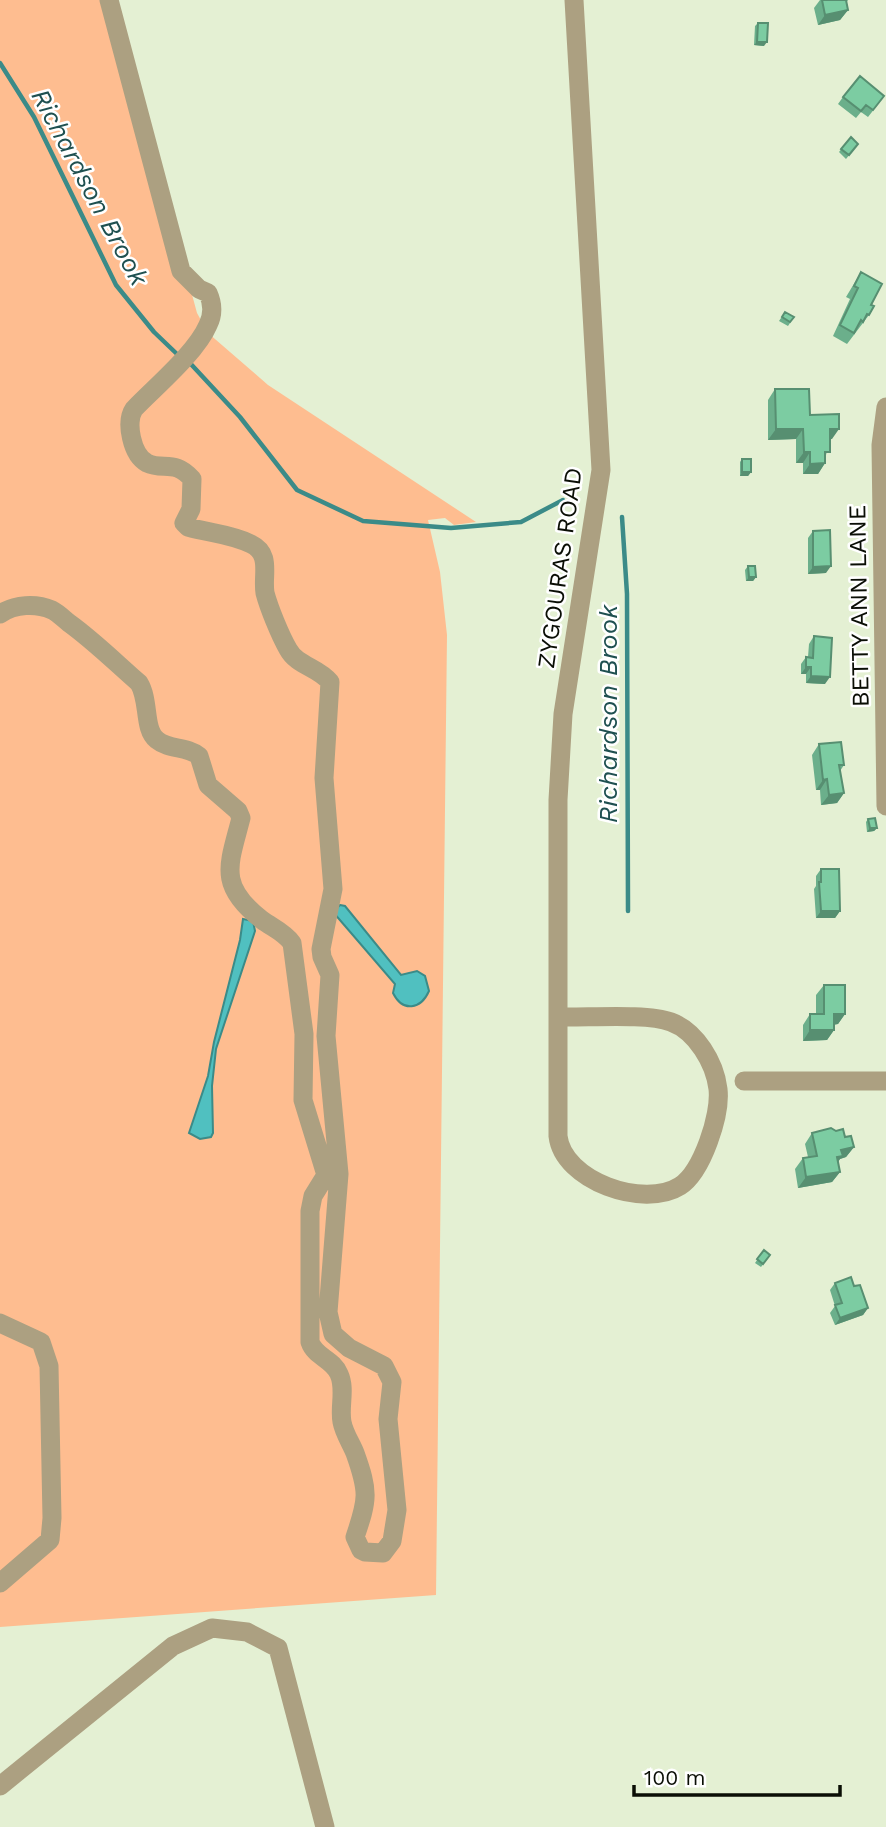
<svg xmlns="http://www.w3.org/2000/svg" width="886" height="1827" font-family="'Work Sans',sans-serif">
<rect width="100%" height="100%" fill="#e4f0d3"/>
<path fill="#febd90" d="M 0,0 L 112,0 L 197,313 L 208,333 L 268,385 L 476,522 L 454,525 L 445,518 L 428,520 L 440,572 L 447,635 L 436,1595 L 0,1627 Z"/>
<path fill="#50c0c0" stroke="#3b8b88" stroke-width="2" d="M 340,905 L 345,906 L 401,975 L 417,971 L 425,976 L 429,991 C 421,1009 403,1013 393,993 L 395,984 L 333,912 Z
M 243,919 L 253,921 L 255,931 L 216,1049 L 212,1086 L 213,1133 L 211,1137 L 200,1139 L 189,1133 L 208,1076 L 214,1042 L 240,940 Z"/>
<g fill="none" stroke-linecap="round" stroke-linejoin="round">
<path stroke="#3b8b88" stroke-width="4.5" d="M 0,63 L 34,117 L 116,285 L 154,332 L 178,355
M 189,362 L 240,417 L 297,490 L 363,521 L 451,528 L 521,522 L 563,500
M 622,517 L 627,594 L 628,911"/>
<path stroke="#aca081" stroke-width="19" d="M 886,407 L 881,445 L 886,806
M 0,614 C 15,604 36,603 52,610 C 58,613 64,619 69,623 C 94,641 116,663 139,683 C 150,701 143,729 157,740 C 169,750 187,746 199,756 L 208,785 L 238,811 L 241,818 C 229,865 217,885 262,920 C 273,928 284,932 292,943 L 304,1034 L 303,1100 L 326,1175 L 313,1196 L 310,1211 L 310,1342 C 315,1357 333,1359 339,1374 C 346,1389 339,1407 342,1422 C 344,1433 351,1443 355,1453 C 369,1492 368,1499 355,1537 L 361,1550 L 365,1552 L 383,1553 L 392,1541 L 397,1510 L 388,1419 L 392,1382 L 384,1366 L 349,1348 L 333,1334 L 328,1312 L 339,1174 L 326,1036 L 330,975 L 322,957 L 321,949 L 333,889 L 324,778 L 330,682 C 318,667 297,666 288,649 C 280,635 269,608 265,593 C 262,575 272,554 251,544 C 231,534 209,533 188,527 L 184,523 L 191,509 L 192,479 C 175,459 163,471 147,463 C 132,455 125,422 134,409 C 155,387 196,353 208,325 C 213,315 213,304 208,293 L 199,289 L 181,271 L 109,0
M 558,1017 C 586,1018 647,1013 671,1022 C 696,1031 715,1063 718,1089 C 721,1115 702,1172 680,1186 C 644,1209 563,1181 558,1136 L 558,800 L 563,714 L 601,470 L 574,0
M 744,1081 L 886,1081
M 0,1323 L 41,1342 L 49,1366 L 52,1518 L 50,1540 L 0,1583
M 0,1786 L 173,1646 L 212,1628 L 247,1632 L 278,1648 L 325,1827"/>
</g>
<path fill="#6baf8b" d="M 820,0 L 848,0 L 846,3 L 848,10 L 840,20 L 818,25 L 814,8 Z
M 758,23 L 764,46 L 754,45 L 755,26 Z
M 843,97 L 879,103 L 868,117 L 861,112 L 856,118 L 838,104 Z
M 851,137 L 858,144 L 846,159 L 839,152 Z
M 861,272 L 871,305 L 869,315 L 847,344 L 833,336 L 850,299 L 846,297 Z
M 785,312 L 794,317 L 788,326 L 779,321 Z
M 775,389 L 810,415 L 832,439 L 830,439 L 825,459 L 825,463 L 818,474 L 803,474 L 803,463 L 796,463 L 796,439 L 768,440 L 768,400 Z
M 742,459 L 751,472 L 748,476 L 740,476 L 740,462 Z
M 813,531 L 826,573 L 808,574 L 808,538 Z
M 748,566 L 756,577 L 753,581 L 746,581 L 745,570 Z
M 814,636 L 825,684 L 806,683 L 806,674 L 801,674 L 801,664 L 806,657 L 808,657 L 809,644 Z
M 819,744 L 844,765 L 840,771 L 844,793 L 837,803 L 821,805 L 820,790 L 816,790 L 812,755 Z
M 868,819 L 877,828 L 874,831 L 867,832 L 866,822 Z
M 821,869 L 840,911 L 835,918 L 816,918 L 814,889 L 816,886 L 816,876 Z
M 824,985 L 845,1014 L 838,1024 L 834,1025 L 834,1030 L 827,1040 L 803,1041 L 803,1025 L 810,1014 L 816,1014 L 816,995 Z
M 812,1133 L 845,1137 L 854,1147 L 846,1157 L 840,1159 L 838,1162 L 840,1172 L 832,1182 L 798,1188 L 795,1169 L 803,1158 L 808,1157 L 805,1144 Z
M 764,1250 L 770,1255 L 761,1267 L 755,1263 Z
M 835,1283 L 854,1286 L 868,1308 L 863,1315 L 835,1325 L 830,1313 L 835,1306 L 830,1290 Z"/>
<path fill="#578f71" d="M 848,10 L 840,20 L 818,25 L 825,15 Z
M 757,42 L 767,42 L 764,46 L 754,45 Z
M 776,429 L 803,429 L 796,439 L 768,440 Z
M 830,429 L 839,429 L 832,439 L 823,440 Z
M 804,452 L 810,452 L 803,463 L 796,463 Z
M 825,463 L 818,474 L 803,474 L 810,464 Z
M 742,472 L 751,472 L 748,476 L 740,476 Z
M 831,566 L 826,573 L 808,574 L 813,567 Z
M 749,577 L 756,577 L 753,581 L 746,581 Z
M 806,667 L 811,667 L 806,674 L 801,674 Z
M 811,676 L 830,677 L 825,684 L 806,683 Z
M 827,779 L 820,790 L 816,790 L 823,780 Z
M 844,793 L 837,803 L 821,805 L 829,795 Z
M 870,828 L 877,828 L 874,831 L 867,832 Z
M 821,911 L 840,911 L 835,918 L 816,918 Z
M 834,1014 L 845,1014 L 838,1024 L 827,1025 Z
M 810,1030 L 834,1030 L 827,1040 L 803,1041 Z
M 854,1147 L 846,1157 L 840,1159 L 835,1166 L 834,1160 L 841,1150 Z
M 840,1172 L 832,1182 L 798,1188 L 806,1177 Z
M 868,1308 L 863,1315 L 835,1325 L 840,1318 Z"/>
<path fill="#7ccca2" stroke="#578f71" stroke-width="2" d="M 822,0 L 846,0 L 848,10 L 825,15 Z
M 758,23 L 768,23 L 767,42 L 757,42 Z
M 860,76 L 884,96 L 873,110 L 866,105 L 861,111 L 843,97 Z
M 851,137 L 858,144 L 849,155 L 841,149 Z
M 861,272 L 882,284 L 871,305 L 874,306 L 869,315 L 867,314 L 863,322 L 861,320 L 854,333 L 840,325 L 858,288 L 854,286 Z
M 785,312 L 794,317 L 790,322 L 782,317 Z
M 775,389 L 809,389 L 810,415 L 839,414 L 839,429 L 830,429 L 830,452 L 825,452 L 825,463 L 810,464 L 810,452 L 804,452 L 803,429 L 776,429 Z
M 742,459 L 751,459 L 751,472 L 742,472 Z
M 830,530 L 831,566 L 813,567 L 813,531 Z
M 748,566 L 755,566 L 756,577 L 749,577 Z
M 814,636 L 832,638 L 830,677 L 811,676 L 811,667 L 806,667 L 806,657 L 813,658 Z
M 841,742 L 844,765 L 839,765 L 844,793 L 829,795 L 827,779 L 823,780 L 819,744 Z
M 875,818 L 877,828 L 870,828 L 868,819 Z
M 821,869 L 839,869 L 840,911 L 821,911 L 819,882 L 821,882 Z
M 824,985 L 845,985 L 845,1014 L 834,1014 L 834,1030 L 810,1030 L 810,1014 L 824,1014 Z
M 831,1128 L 836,1131 L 843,1129 L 845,1137 L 851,1136 L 854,1147 L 841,1150 L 843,1156 L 837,1157 L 840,1172 L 806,1177 L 803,1158 L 817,1156 L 812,1133 Z
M 764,1250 L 770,1255 L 763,1264 L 757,1259 Z
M 851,1277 L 854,1286 L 860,1285 L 868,1308 L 840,1318 L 835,1305 L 842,1303 L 835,1283 Z"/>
<g text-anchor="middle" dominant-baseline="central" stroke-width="5" stroke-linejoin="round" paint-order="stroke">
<g font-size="24" fill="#0a0e05" stroke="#fff">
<text transform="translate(560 568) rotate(-82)">ZYGOURAS ROAD</text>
<text transform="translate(859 606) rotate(-91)">BETTY ANN LANE</text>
</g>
<g font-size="26" font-style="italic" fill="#1f5050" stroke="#fff">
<text transform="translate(90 187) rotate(62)">Richardson Brook</text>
<text transform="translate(608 714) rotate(-90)">Richardson Brook</text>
</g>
</g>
<path d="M634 1785v10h206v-10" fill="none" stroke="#0a0e05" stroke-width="3.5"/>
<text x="644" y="1785" font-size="21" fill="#0a0e05" stroke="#ffffff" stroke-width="5" paint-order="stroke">100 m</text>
</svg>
